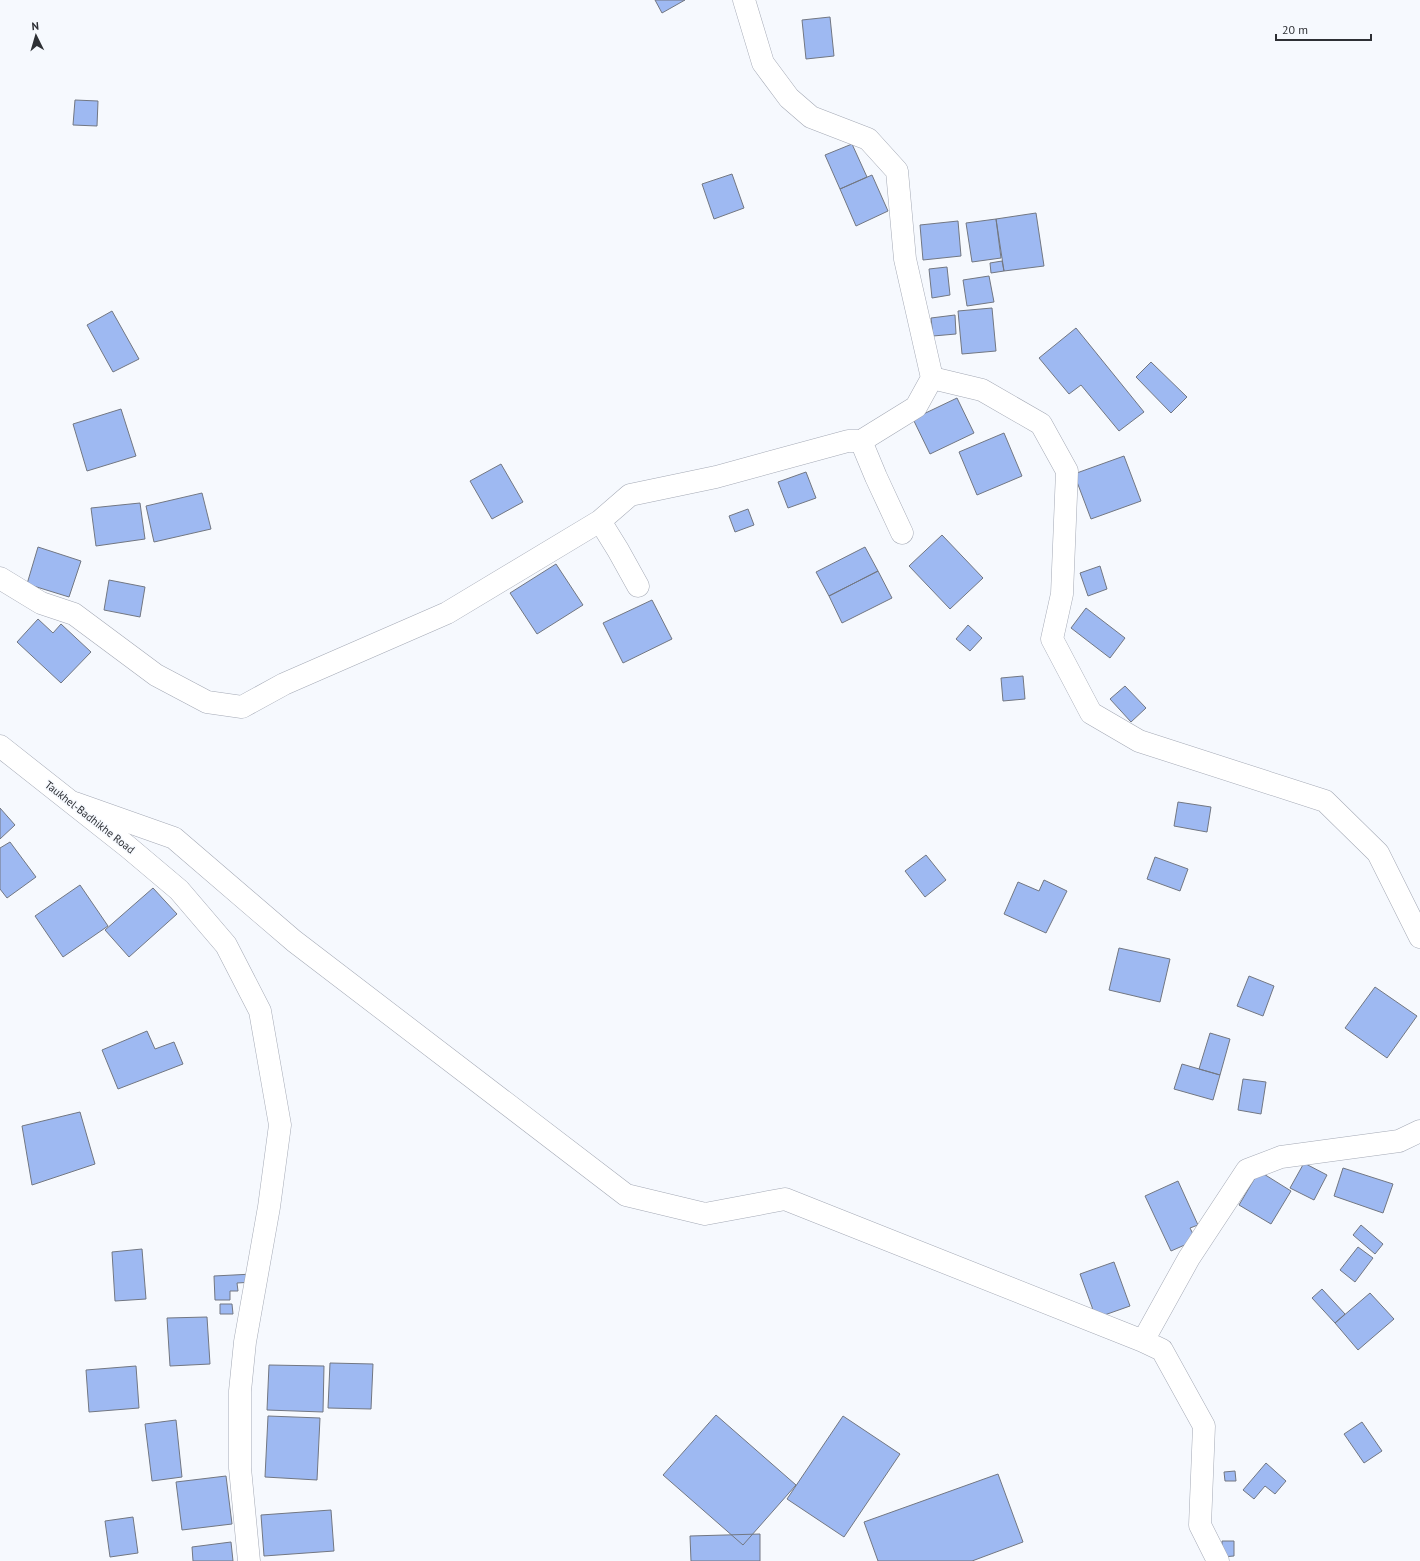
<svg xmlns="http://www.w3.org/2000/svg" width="1420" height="1561" font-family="'PT Sans',sans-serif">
<rect width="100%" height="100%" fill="#f6f9fe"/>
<path fill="#9eb9f2" stroke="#727782" d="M 655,0 L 685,0 L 662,13 Z
M 830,17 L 834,56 L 806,59 L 802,20 Z
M 75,100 L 98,101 L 97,126 L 73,125 Z
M 852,144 L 867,177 L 840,189 L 825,155 Z
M 732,174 L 744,208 L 714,219 L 702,184 Z
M 872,175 L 888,211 L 856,226 L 840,189 Z
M 1036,213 L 1044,266 L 1004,271 L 996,219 Z
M 996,219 L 1001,258 L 972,262 L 966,223 Z
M 958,221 L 961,256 L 923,260 L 920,225 Z
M 1002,261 L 1004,271 L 991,273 L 990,263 Z
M 947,267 L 950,295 L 932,298 L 929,269 Z
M 989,276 L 994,302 L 967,306 L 963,280 Z
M 992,308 L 996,351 L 962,354 L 958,311 Z
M 112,311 L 139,359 L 113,372 L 87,325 Z
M 955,315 L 956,334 L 933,336 L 931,318 Z
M 1076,328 L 1144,412 L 1119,431 L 1081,385 L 1069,394 L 1039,358 Z
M 1151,362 L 1187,397 L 1171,413 L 1136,377 Z
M 957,398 L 974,433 L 930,454 L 913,419 Z
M 121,409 L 136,456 L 87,471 L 73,424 Z
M 1004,433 L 1022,476 L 977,495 L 959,452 Z
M 1124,456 L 1141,501 L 1091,519 L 1074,474 Z
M 501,464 L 523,502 L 492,519 L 470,481 Z
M 806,472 L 816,498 L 788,508 L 778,482 Z
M 202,493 L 211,529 L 154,542 L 146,506 Z
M 140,503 L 145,539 L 96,546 L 91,508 Z
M 748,509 L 754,525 L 735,532 L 729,516 Z
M 942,535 L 983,578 L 950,609 L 909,566 Z
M 38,547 L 81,561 L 69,597 L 27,584 Z
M 865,547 L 878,571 L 829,596 L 816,572 Z
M 556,564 L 583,605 L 537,634 L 510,593 Z
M 1100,566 L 1107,589 L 1088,596 L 1080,573 Z
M 878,571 L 892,598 L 842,623 L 829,596 Z
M 109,580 L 145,587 L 140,617 L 104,610 Z
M 652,600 L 672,639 L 623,663 L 603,623 Z
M 1086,608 L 1125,638 L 1110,658 L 1071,628 Z
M 38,619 L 53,633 L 61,624 L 91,652 L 61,683 L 17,642 Z
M 968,625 L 982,638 L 970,651 L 956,639 Z
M 1023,676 L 1025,699 L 1003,701 L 1001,678 Z
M 1125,686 L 1146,708 L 1131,722 L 1110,699 Z
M 1178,802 L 1211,807 L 1207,832 L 1174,826 Z
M 0,808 L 15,825 L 0,839 Z
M 10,842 L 36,877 L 7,898 L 0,889 L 0,848 Z
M 926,855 L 946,880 L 925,897 L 905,871 Z
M 1155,857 L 1188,869 L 1180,891 L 1147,879 Z
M 1044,880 L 1067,891 L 1046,933 L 1004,914 L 1018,882 L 1039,891 Z
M 80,885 L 108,926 L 63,957 L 35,916 Z
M 153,888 L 177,914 L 129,957 L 105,930 Z
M 1119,948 L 1170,959 L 1160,1002 L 1109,990 Z
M 1249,976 L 1274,986 L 1263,1016 L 1237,1006 Z
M 1375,987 L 1417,1016 L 1387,1058 L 1345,1028 Z
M 147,1031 L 155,1049 L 174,1042 L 183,1064 L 118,1089 L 102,1050 Z
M 1210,1033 L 1230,1039 L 1220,1075 L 1199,1069 Z
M 1182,1064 L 1220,1075 L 1213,1100 L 1174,1089 Z
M 1243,1079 L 1266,1082 L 1261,1114 L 1238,1110 Z
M 80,1112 L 95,1164 L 32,1185 L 22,1126 Z
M 1304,1163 L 1327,1175 L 1314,1200 L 1290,1188 Z
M 1343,1168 L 1393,1184 L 1383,1213 L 1334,1196 Z
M 1259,1171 L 1291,1191 L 1271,1224 L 1239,1205 Z
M 1178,1181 L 1198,1225 L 1190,1228 L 1196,1240 L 1171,1251 L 1145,1196 Z
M 1361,1225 L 1383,1244 L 1375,1254 L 1353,1235 Z
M 1358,1247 L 1373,1258 L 1355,1282 L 1340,1270 Z
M 142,1249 L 146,1299 L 115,1301 L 112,1252 Z
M 1114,1262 L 1130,1306 L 1096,1318 L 1080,1274 Z
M 253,1274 L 254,1282 L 237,1283 L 238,1291 L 230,1291 L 230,1300 L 215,1300 L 214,1276 Z
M 1322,1289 L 1345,1314 L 1335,1323 L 1312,1298 Z
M 1370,1293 L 1394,1319 L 1358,1350 L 1335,1323 Z
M 220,1304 L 232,1304 L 233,1314 L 220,1314 Z
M 207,1317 L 210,1364 L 170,1366 L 167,1318 Z
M 330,1363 L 373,1364 L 371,1409 L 328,1408 Z
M 269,1365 L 324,1366 L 323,1412 L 267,1410 Z
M 136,1366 L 139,1408 L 89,1412 L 86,1370 Z
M 716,1415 L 796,1485 L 743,1545 L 663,1475 Z
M 268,1416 L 320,1418 L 317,1480 L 265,1477 Z
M 843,1416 L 900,1454 L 844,1537 L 787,1499 Z
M 176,1420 L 182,1477 L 152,1481 L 145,1424 Z
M 1362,1422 L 1382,1451 L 1364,1463 L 1344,1434 Z
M 1266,1463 L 1286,1481 L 1275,1494 L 1265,1486 L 1254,1499 L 1243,1490 Z
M 1235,1471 L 1236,1481 L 1225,1481 L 1224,1472 Z
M 998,1474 L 1023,1542 L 972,1561 L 878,1561 L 864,1522 Z
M 226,1476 L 232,1524 L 182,1530 L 176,1482 Z
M 331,1510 L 334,1551 L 264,1556 L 261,1515 Z
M 133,1517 L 138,1553 L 110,1557 L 105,1521 Z
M 760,1534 L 760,1561 L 691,1561 L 690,1536 Z
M 1222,1541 L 1234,1541 L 1234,1556 L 1222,1557 Z
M 231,1542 L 233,1561 L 193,1561 L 192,1547 Z"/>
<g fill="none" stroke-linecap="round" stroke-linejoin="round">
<defs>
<path id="minor" d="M 932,378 L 982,390 L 1041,424 L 1067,471 L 1062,594 L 1052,639 L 1091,713 L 1139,741 L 1325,801 L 1378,853 L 1420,937
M 861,441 L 876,477 L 902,533
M 600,521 L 618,550 L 638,586
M 0,578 L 41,603 L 74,614 L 156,675 L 207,702 L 242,707 L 284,684 L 447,613 L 600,521 L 630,495 L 716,477 L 848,441 L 861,441 L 916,407 L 932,378 L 905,259 L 897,171 L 868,139 L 811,117 L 789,98 L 763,63 L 744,0
M 75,803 L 174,838 L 294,941 L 626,1195 L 705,1214 L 785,1199 L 1143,1341 L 1162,1350 L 1204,1426 L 1200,1525 L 1218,1561
M 1143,1341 L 1189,1258 L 1247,1170 L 1281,1157 L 1399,1141 L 1420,1131"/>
<path id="tertiary" d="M 0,746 L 128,847 L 179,890 L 226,945 L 260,1011 L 280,1125 L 269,1207 L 245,1342 L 240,1391 L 240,1468 L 249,1561"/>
</defs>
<use href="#minor" stroke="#a4a9b5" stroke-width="23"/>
<use href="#tertiary" stroke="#a4a9b5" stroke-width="23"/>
<use href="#minor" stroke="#fff" stroke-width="22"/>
<use href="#tertiary" stroke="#fff" stroke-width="22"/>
</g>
<g text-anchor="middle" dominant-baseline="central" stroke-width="3" stroke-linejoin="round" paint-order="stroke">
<g font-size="11" fill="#2e3035" stroke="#f6f9fe">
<text transform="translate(90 817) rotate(38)">Taukhel-Badhikhe Road</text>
</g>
</g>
<g transform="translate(36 36) rotate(355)" stroke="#f6f9fe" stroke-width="3" paint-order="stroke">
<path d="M0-3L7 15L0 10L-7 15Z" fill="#2e3035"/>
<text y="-6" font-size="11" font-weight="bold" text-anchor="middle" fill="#2e3035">N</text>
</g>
<path d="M1276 34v6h95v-6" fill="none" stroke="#2e3035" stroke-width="2"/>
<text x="1282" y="34" font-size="12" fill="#2e3035" stroke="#f6f9fe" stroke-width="3" paint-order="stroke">20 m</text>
</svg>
